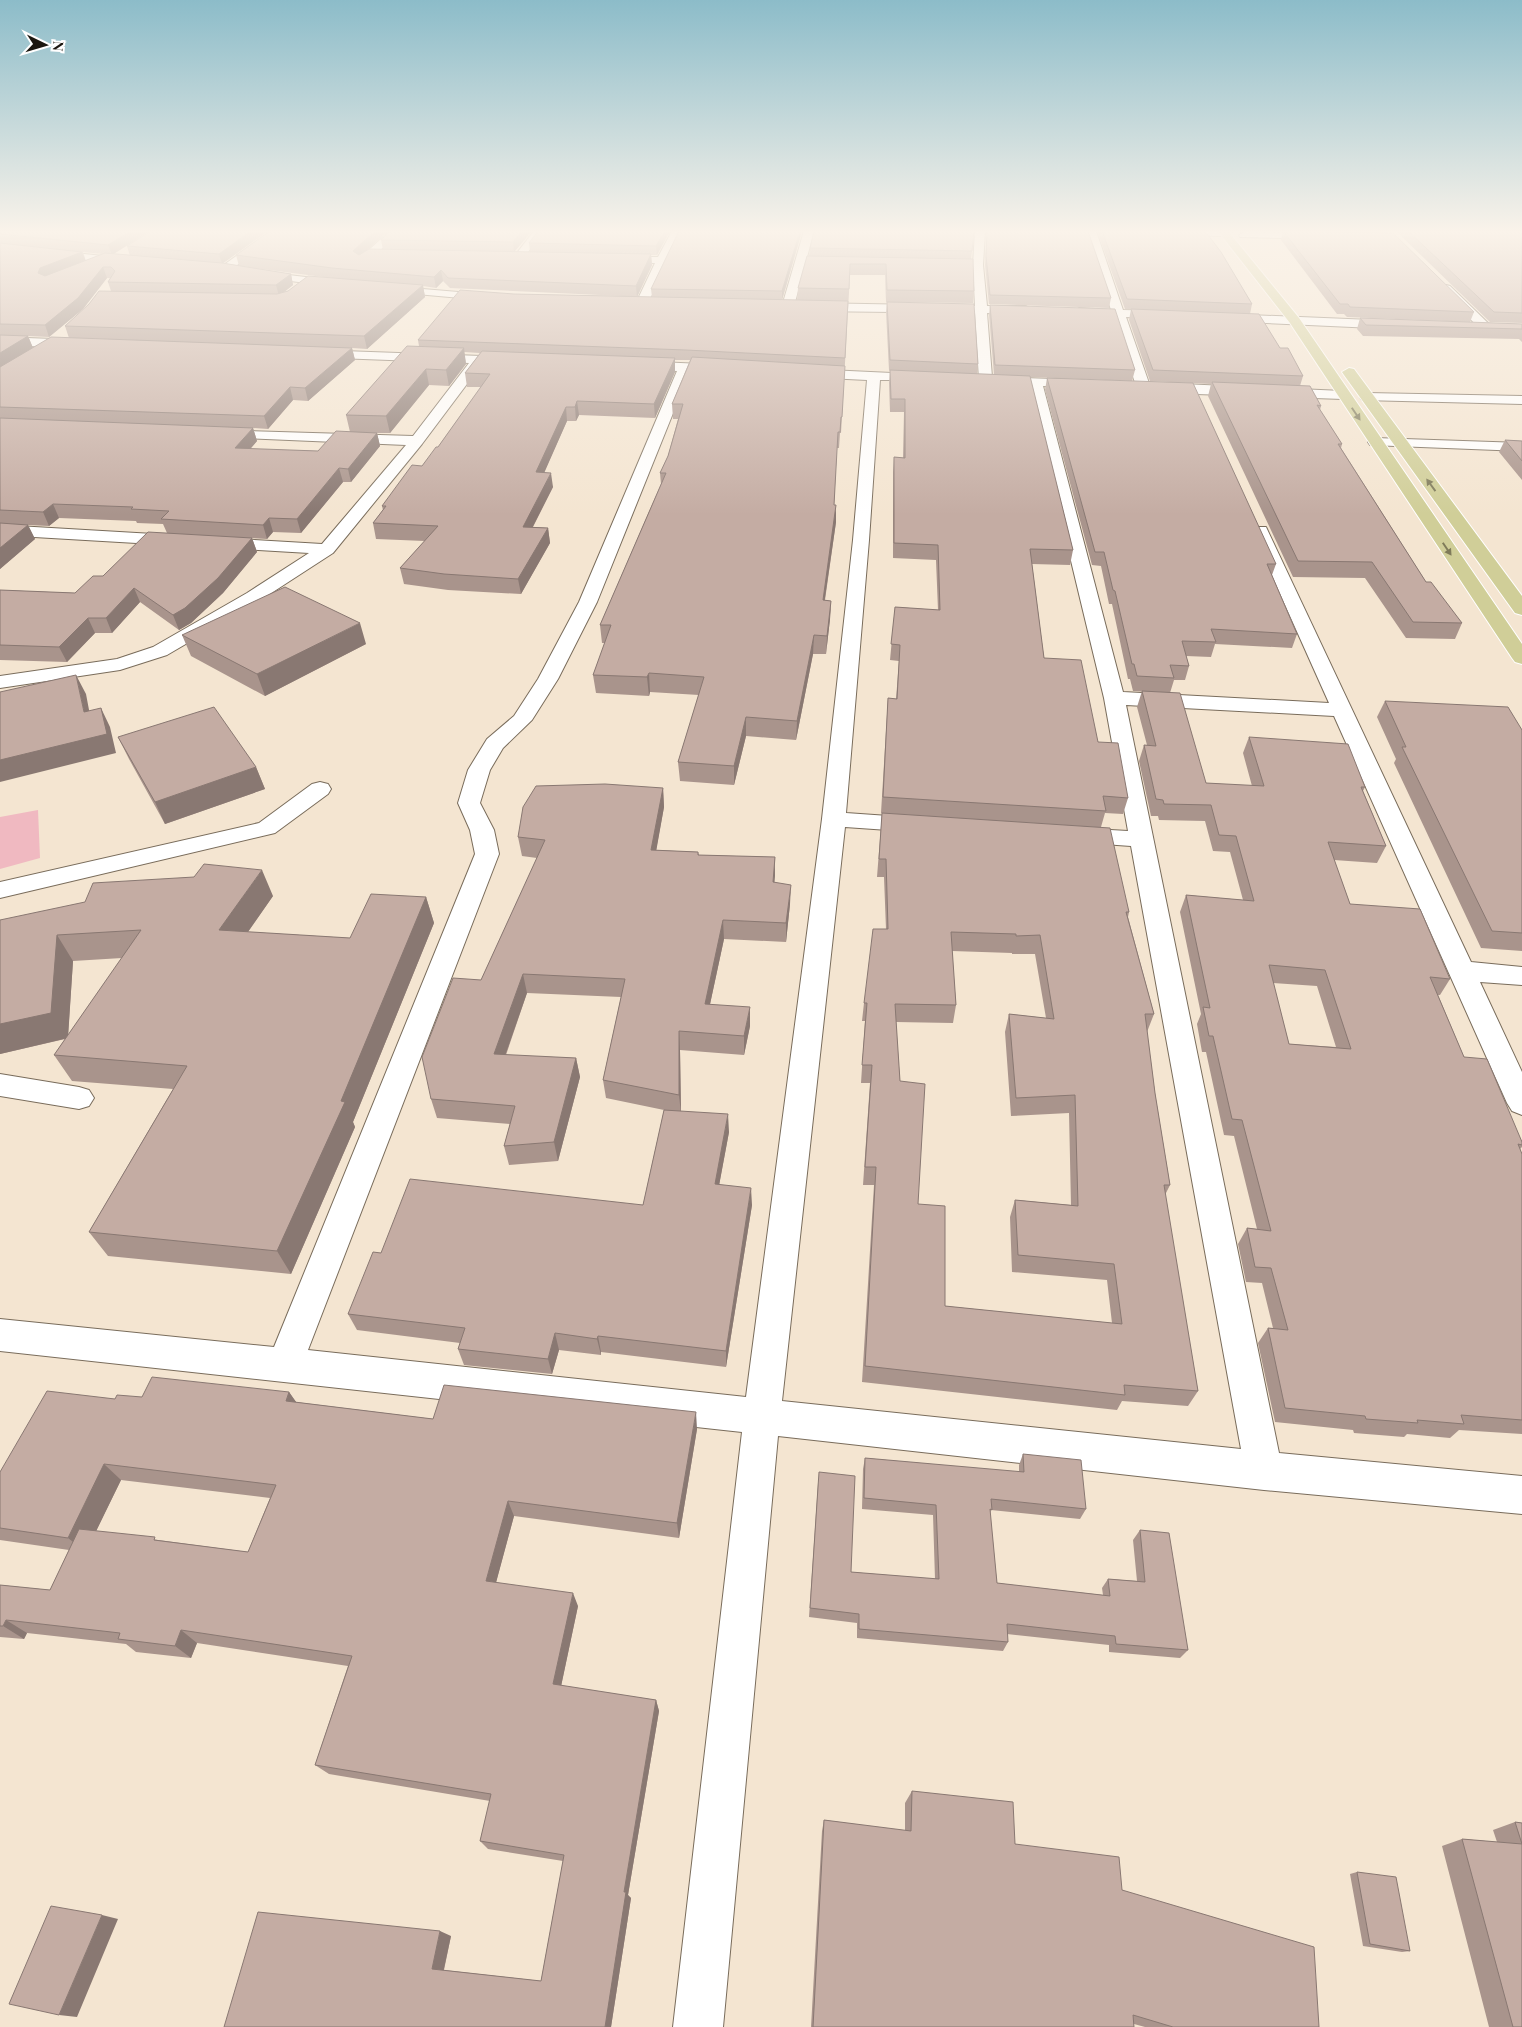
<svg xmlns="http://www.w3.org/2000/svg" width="1522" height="2027" font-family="'Playfair Display',serif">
<rect width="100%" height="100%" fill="#f4e5d1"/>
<path fill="#f0b9c1" d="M 38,810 L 40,858 L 0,869 L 0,817 Z"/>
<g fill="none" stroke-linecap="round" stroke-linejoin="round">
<defs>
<path id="minor" d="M 271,231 L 283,231 L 229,271 L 221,271 L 220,269 L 221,267 Z
M 390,231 L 401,231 L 351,277 L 343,277 L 342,275 L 343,273 Z
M 534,231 L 544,231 L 522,260 L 514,260 L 513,258 Z
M 672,231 L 682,231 L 648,303 L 646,305 L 638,305 L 636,303 L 655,263 L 615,263 L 610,260 L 615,257 L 658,257 Z
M 804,231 L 814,231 L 794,306 L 788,310 L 782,306 Z
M 975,231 L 985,231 L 983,265 L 987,306 L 1026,306 L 1032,310 L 1026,314 L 987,313 L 992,377 L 1084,380 L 1091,384 L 1084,388 L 1043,386 L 1123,692 L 1329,703 L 1252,531 L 1254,527 L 1266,527 L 1471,962 L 1522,967 L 1522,985 L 1480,982 L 1522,1072 L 1522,1115 L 1512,1111 L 1507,1103 L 1334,716 L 1126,705 L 1279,1453 L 1522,1476 L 1522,1514 L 1264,1490 L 778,1436 L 723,2027 L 673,2027 L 742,1432 L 0,1351 L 0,1319 L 274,1347 L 475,854 L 470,830 L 458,803 L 468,770 L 487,739 L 514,716 L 538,679 L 579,602 L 677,371 L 637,369 L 630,365 L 637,361 L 724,365 L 731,369 L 729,372 L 690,371 L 597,602 L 558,679 L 532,720 L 503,748 L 490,770 L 480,803 L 494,830 L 499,854 L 308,1350 L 746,1397 L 822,819 L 853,540 L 867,380 L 807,377 L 800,373 L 807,369 L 892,373 L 899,377 L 897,380 L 880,380 L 869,540 L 846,813 L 917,818 L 925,820 L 929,825 L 925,830 L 917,832 L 845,827 L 782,1401 L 1241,1449 L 1131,846 L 1075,842 L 1067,840 L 1063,835 L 1067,830 L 1075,828 L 1128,831 L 1104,698 L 1029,386 L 981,383 L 979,380 L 975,313 L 811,311 L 805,307 L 811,303 L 975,306 L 973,265 Z
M 1086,231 L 1096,231 L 1123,310 L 1168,311 L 1174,315 L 1168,319 L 1126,317 L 1150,386 L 1148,389 L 1143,390 L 1136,386 L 1114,317 L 1079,316 L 1073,312 L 1079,308 L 1111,310 Z
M 1120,231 L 1229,231 L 1230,233 L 1225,236 L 1125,234 Z
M 1244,232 L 1320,233 L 1325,236 L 1320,239 L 1240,237 L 1239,235 Z
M 0,245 L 131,259 L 136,262 L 131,265 L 0,251 Z
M 255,271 L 339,281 L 345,284 L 339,287 L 251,276 L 250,274 Z
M 1446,285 L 1450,286 L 1490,325 L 1492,328 L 1490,331 L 1482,331 L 1442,290 L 1440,288 L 1442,286 Z
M 387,286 L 494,295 L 500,298 L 494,301 L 383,291 L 381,289 L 383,287 Z
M 1226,314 L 1396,321 L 1402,325 L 1396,329 L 1222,321 L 1220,318 Z
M 0,337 L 80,340 L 86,344 L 80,348 L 0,345 Z
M 315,350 L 512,357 L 518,361 L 512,365 L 482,364 L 422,444 L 333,553 L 259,601 L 167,655 L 120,670 L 0,688 L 0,676 L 117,659 L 153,647 L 247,593 L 309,553 L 0,535 L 0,525 L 322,544 L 406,445 L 219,437 L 214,436 L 212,433 L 214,430 L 413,436 L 469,363 L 310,357 L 309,354 L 310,351 Z
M 1159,383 L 1343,391 L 1350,395 L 1343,399 L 1196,394 L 1154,390 L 1152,387 Z
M 1367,393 L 1522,396 L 1522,404 L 1362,400 L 1360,397 L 1362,394 Z
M 1375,438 L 1522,443 L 1522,451 L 1370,445 L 1368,442 L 1370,439 Z
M 320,782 L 328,784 L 331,789 L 328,794 L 275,833 L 0,898 L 0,882 L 259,823 L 312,784 Z
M 0,1074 L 79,1087 L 89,1090 L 94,1098 L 89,1106 L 79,1109 L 0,1096 Z"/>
<path id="major" d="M 1218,231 L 1228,231 L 1299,318 L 1522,644 L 1522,664 L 1515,662 L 1512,658 L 1290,323 Z
M 1349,368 L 1354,369 L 1522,596 L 1522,615 L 1515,613 L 1344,375 L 1342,372 Z"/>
</defs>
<use href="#minor" stroke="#796c5b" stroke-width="2"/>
<use href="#major" stroke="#fff" stroke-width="2"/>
<use href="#minor" fill="#fff" fill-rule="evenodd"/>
<use href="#major" fill="#d0ce98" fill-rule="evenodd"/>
</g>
<path fill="#a9948c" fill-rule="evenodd" d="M 0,231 L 150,231 L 113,254 L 130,256 L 127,246 L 268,231 L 223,263 L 291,274 L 293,285 L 284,292 L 331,278 L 239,266 L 236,255 L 388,231 L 366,251 L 383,250 L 381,240 L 532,231 L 514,252 L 530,252 L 529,243 L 670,231 L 657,255 L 651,255 L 652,265 L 637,297 L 652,297 L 651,289 L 802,231 L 782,300 L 797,300 L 798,288 L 809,256 L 810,248 L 972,251 L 971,259 L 974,291 L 973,303 L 886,302 L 885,275 L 850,275 L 841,433 L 840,433 L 839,448 L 837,448 L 834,505 L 836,522 L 825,600 L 831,601 L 830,619 L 826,654 L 813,654 L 796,740 L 746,736 L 734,785 L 680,781 L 678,762 L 699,695 L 650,692 L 649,696 L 596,693 L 593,675 L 605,643 L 602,643 L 600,625 L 661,484 L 660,473 L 668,456 L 678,419 L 673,419 L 672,404 L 690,360 L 675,360 L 675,372 L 655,418 L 579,415 L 576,421 L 567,421 L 544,472 L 553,487 L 533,527 L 548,528 L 550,543 L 521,594 L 448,590 L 404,584 L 400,568 L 425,541 L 376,539 L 373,523 L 383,510 L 382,506 L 422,466 L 438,447 L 481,387 L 467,387 L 465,373 L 480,353 L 464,352 L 466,364 L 449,386 L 429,385 L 390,433 L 377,433 L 380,446 L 351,482 L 343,482 L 301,533 L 273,532 L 267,539 L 252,538 L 257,552 L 223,593 L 191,623 L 179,630 L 140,602 L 112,633 L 95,633 L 67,662 L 0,660 L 0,590 L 75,593 L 103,576 L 167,533 L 163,524 L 137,523 L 136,521 L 59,518 L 49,526 L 28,525 L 35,539 L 0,569 ZM 83,252 L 103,254 L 86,261 ZM 107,278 L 110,278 L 108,282 L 111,291 L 65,326 L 69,338 L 33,348 L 28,336 L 49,337 L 83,309 ZM 443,281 L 450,288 L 622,296 L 514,294 L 418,340 L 419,346 L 346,415 L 350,432 L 318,451 L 250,449 L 257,441 L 253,428 L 268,429 L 293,400 L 308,401 L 355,360 L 352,348 L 367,349 L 425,297 L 423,286 L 436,288 Z
M 987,231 L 1088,231 L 1111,298 L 1109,308 L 989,304 L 985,265 Z
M 1097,231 L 1205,231 L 1252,304 L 1250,314 L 1303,376 L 1300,386 L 1321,406 L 1320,410 L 1342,444 L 1341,448 L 1426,582 L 1462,623 L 1455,639 L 1406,638 L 1365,578 L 1293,577 L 1208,396 L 1211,384 L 1150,381 L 1129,320 L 1131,309 L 1125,309 Z
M 1283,231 L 1474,312 L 1470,322 L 1347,317 L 1344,314 L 1337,314 L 1281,240 Z
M 1311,231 L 1382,231 L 1381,232 Z
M 1396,231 L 1520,231 L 1522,232 L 1522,323 L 1490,322 Z
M 887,302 L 978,364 L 977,374 L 994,374 L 989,315 L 990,305 L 1135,370 L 1132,381 L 1030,377 L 1073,550 L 1070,565 L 1032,564 L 1044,658 L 1098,742 L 1128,798 L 1123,814 L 1105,813 L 1101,827 L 1129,912 L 1128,917 L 1154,1014 L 1147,1032 L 1155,1093 L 1170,1185 L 1165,1195 L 1198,1391 L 1188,1406 L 1122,1401 L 1117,1410 L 862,1382 L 874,1185 L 863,1185 L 870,1083 L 861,1083 L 865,1021 L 862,1021 L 864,1003 L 886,929 L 884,877 L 877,877 L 882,813 L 881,813 L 888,698 L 896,699 L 899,661 L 890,660 L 895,607 L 938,610 L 936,560 L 893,558 L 893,472 L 894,457 L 903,458 L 904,412 L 890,412 L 889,383 L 890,371 L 889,370 L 886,312 ZM 952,951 L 1012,953 L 1012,954 L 1035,954 L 1046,1018 L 1009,1014 L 1005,1032 L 1011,1116 L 1069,1113 L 1071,1205 L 1015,1200 L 1010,1217 L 1012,1272 L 1107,1280 L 1112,1323 L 945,1306 L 918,1204 L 900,1081 L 896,1022 L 953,1023 L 956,1005 Z
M 1360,318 L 1522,324 L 1522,342 L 1519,339 L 1363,336 L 1357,329 Z
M 1047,378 L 1276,564 L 1272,575 L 1297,634 L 1292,648 L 1215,644 L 1211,657 L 1186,656 L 1189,666 L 1185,680 L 1174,680 L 1170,693 L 1133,691 L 1130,679 L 1128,679 L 1112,604 L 1109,604 L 1101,566 L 1092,565 L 1045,390 Z
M 1505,440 L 1522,441 L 1522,480 L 1499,452 Z
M 182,635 L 366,644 L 265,696 L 191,656 Z
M 1142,691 L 1206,783 L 1252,786 L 1243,753 L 1249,737 L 1365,787 L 1363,791 L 1386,846 L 1377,863 L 1334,860 L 1350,904 L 1450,979 L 1440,995 L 1438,995 L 1464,1057 L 1522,1142 L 1522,1147 L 1520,1149 L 1522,1154 L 1522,1434 L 1459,1430 L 1450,1438 L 1407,1434 L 1404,1437 L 1354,1433 L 1353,1430 L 1275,1422 L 1258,1343 L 1268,1328 L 1273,1328 L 1262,1283 L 1246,1282 L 1238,1244 L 1247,1228 L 1257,1229 L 1234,1136 L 1224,1135 L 1206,1052 L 1202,1052 L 1197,1024 L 1201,1014 L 1180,912 L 1186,895 L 1243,900 L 1230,852 L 1213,851 L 1205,821 L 1159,820 L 1158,816 L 1151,816 L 1139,761 L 1144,745 L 1147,745 L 1137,707 ZM 1273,983 L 1317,986 L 1336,1047 L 1289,1044 Z
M 1385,701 L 1522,730 L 1522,951 L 1481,948 L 1394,763 L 1396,759 L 1377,717 Z
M 118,737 L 256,767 L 265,789 L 165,824 L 129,759 Z
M 663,788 L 664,807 L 656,850 L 698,852 L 699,855 L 775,857 L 774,882 L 790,904 L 786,942 L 724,939 L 710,1004 L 750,1026 L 744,1055 L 680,1050 L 681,1111 L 729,1132 L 719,1185 L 752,1205 L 726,1367 L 601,1352 L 601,1355 L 559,1350 L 552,1374 L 464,1365 L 458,1349 L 460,1343 L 357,1330 L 348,1314 L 381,1253 L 643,1205 L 664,1110 L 606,1098 L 603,1080 L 621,997 L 527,993 L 506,1055 L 576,1058 L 580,1077 L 558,1161 L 509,1165 L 504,1146 L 510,1124 L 437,1118 L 431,1099 L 481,980 L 537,858 L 522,856 L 518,837 Z
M 273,896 L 248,932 L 350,938 L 426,897 L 434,923 L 353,1122 L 355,1127 L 291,1274 L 108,1256 L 89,1232 L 173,1089 L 72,1081 L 54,1055 L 65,1039 L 0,1054 L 0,920 ZM 122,958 L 68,1035 L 73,961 Z
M 289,1392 L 296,1402 L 433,1419 L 697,1429 L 679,1538 L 514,1516 L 496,1582 L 578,1606 L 561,1686 L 656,1700 L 659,1711 L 628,1895 L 631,1898 L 611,2027 L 224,2027 L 451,1936 L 444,1970 L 541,1981 L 563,1861 L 488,1849 L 480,1841 L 490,1801 L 329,1774 L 315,1765 L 348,1666 L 197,1643 L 191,1658 L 136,1652 L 126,1644 L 27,1633 L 24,1639 L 0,1637 L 0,1585 L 50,1590 L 69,1550 L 0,1540 L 0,1472 L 115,1399 L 142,1397 ZM 121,1480 L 270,1498 L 248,1552 L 158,1540 L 96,1531 Z
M 1023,1454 L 1086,1509 L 1080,1519 L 991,1510 L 990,1513 L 997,1583 L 1103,1595 L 1102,1588 L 1108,1579 L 1137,1581 L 1133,1540 L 1140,1530 L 1188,1650 L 1180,1658 L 1109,1652 L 1109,1645 L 1007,1634 L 1008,1642 L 1003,1651 L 857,1638 L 857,1623 L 809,1617 L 818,1483 L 851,1572 L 935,1579 L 933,1515 L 862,1509 L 863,1469 L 865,1458 L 1019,1472 L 1019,1465 Z
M 912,1791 L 1015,1844 L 1122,1890 L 1319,2027 L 1145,2027 L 1134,2024 L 1134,2027 L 811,2027 L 822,1831 L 824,1820 L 905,1831 L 905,1803 Z
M 1515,1822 L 1522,1823 L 1522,2027 L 1489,2027 L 1442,1846 L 1462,1839 L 1497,1842 L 1493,1830 Z
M 1357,1872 L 1410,1951 L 1402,1952 L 1363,1946 L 1350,1874 Z"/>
<path fill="#897872" d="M 131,231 L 150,231 L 112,255 L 108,245 Z
M 251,231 L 268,231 L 222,264 L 219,254 Z
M 375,231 L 388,231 L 355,261 L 353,251 Z
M 522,231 L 532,231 L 514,252 L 513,242 Z
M 665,231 L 670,231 L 657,255 L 656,246 Z
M 800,231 L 802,231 L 782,300 L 782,291 Z
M 82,252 L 86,262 L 43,283 L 38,273 L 40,268 Z
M 651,254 L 652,265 L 637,297 L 636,286 Z
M 103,267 L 107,278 L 83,309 L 49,337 L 45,325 Z
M 441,270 L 443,281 L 436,288 L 434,277 Z
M 291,274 L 293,285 L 279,296 L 276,285 Z
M 423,285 L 425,297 L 367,349 L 364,336 Z
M 28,336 L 33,348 L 0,369 L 0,353 Z
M 352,348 L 355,360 L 308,401 L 305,388 Z
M 464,348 L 466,364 L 449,386 L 446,370 Z
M 675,358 L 675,372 L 655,418 L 654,404 Z
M 426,369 L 429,385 L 390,433 L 386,416 Z
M 290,387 L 293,400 L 268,429 L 264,416 Z
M 577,401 L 579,415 L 576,421 L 575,407 Z
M 566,407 L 567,421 L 538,487 L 536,472 Z
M 253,428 L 257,441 L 239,462 L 235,448 Z
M 377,433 L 380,446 L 351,482 L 348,469 Z
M 339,468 L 343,482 L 301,533 L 297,519 Z
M 551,473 L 553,487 L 525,542 L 523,527 Z
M 53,504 L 59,518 L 49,526 L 43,512 Z
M 836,505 L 836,522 L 822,618 L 823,600 Z
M 269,518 L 273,532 L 267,539 L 263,525 Z
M 28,525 L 35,539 L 0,569 L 0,548 Z
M 548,528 L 550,543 L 521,594 L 518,579 Z
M 252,538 L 257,552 L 223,593 L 191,623 L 179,630 L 173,615 Z
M 134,588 L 140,602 L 112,633 L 106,618 Z
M 831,601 L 830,619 L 826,654 L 827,636 Z
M 88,618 L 95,633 L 67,662 L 59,647 Z
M 360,623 L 366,644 L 265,696 L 257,674 Z
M 814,635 L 813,654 L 796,740 L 797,721 Z
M 649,673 L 650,692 L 649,696 L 647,677 Z
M 76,675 L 86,694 L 93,731 L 84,712 Z
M 101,708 L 110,727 L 116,753 L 0,782 L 0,760 Z
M 746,717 L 746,736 L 734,785 L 734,766 Z
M 256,767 L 265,789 L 165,824 L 155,802 Z
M 663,788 L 664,807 L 653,869 L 651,850 Z
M 775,857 L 775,876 L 773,901 L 773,882 Z
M 262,870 L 273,896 L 231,956 L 219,930 Z
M 791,885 L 790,904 L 786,942 L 786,923 Z
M 426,897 L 434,923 L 353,1122 L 355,1127 L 291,1274 L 277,1251 Z
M 723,920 L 724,939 L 706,1023 L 705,1004 Z
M 57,935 L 73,961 L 68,1038 L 0,1054 L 0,1024 Z
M 523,974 L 527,993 L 499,1073 L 494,1054 Z
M 750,1007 L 750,1026 L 744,1055 L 744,1036 Z
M 679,1031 L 680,1050 L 681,1114 L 679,1095 Z
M 576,1058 L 580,1077 L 558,1161 L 554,1142 Z
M 728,1114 L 729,1132 L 716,1202 L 715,1184 Z
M 751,1188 L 752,1205 L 726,1367 L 726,1351 Z
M 555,1333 L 559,1350 L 552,1374 L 548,1359 Z
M 598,1336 L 601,1352 L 601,1355 L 597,1339 Z
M 289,1392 L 301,1409 L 286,1401 Z
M 696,1412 L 697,1429 L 679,1538 L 677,1523 Z
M 104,1464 L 121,1480 L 86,1552 L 68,1538 Z
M 508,1501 L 514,1516 L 493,1594 L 486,1581 Z
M 573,1593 L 578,1606 L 559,1696 L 553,1684 Z
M 6,1620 L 27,1633 L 24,1639 L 3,1626 Z
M 181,1630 L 197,1643 L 191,1658 L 175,1646 Z
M 656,1700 L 659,1711 L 628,1895 L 631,1898 L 611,2027 L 605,2027 L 624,1892 Z
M 102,1915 L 118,1919 L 77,2017 L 59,2015 Z
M 440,1931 L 451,1936 L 443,1973 L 432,1969 Z"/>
<path fill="#c4aca3" stroke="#897872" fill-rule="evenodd" d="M 0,231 L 131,231 L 108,245 L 0,234 Z
M 151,231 L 251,231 L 219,254 L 127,246 Z
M 270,231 L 375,231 L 353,251 L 359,255 L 369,249 L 651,254 L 636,286 L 448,278 L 441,270 L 434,277 L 332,268 L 236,255 Z
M 390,231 L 522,231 L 513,242 L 381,240 Z
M 538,231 L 665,231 L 656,246 L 529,243 Z
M 679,231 L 800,231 L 782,291 L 651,289 Z
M 814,231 L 974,231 L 972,251 L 810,248 Z
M 987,231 L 1088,231 L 1111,298 L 990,295 L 986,256 Z
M 1102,231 L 1205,231 L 1221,252 L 1252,304 L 1127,299 Z
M 1283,231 L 1393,233 L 1474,312 L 1350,307 L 1348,304 L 1340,304 Z
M 1408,231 L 1520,231 L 1522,232 L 1522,313 L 1494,312 Z
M 0,243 L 82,252 L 40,268 L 38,273 L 45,276 L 105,253 L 222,263 L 291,274 L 276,285 L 108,282 L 115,271 L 111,267 L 103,267 L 78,298 L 45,325 L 0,324 Z
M 807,256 L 973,259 L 974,291 L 887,290 L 886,264 L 850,264 L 849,289 L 798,288 Z
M 308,276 L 423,285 L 364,336 L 65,326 L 89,304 L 99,291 L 277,294 L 288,291 Z
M 460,290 L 514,294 L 848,301 L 845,358 L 686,350 L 418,340 Z
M 887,302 L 974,304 L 978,364 L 890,360 Z
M 990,305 L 1115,309 L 1135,370 L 995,365 Z
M 1131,309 L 1259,314 L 1280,348 L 1288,348 L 1303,376 L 1153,370 Z
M 1360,318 L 1522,324 L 1522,329 L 1366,325 Z
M 0,335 L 28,336 L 0,353 Z
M 51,337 L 352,348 L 305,388 L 290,387 L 264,416 L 0,407 L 0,367 Z
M 407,346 L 464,348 L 446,370 L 426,369 L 386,416 L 346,415 Z
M 482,351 L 675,358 L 654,404 L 577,401 L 575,407 L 566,407 L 536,472 L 551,473 L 523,527 L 548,528 L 518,579 L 444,574 L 400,568 L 438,526 L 373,523 L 386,506 L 382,506 L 412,465 L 422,466 L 436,447 L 438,447 L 490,374 L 465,373 Z
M 692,357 L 845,366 L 842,417 L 841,417 L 840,432 L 838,432 L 834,505 L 836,505 L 823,600 L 831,601 L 827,636 L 814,635 L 797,721 L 746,717 L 734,766 L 678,762 L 704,677 L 649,673 L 647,677 L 593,675 L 611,625 L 600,625 L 666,473 L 660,473 L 668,456 L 683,404 L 672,404 Z
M 890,370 L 1030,376 L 1073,550 L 1030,549 L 1044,658 L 1081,660 L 1098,742 L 1118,743 L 1128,798 L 1103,796 L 1106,811 L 883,797 L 888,698 L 897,699 L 900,645 L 891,644 L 895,607 L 940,610 L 938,545 L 894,543 L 894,457 L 905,458 L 905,399 L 891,399 Z
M 1047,378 L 1193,383 L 1276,564 L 1267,564 L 1297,634 L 1211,629 L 1216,642 L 1182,641 L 1189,666 L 1170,665 L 1174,678 L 1137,676 L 1134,664 L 1132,664 L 1115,591 L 1113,590 L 1104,552 L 1095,552 Z
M 1212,382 L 1310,386 L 1321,406 L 1317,405 L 1342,444 L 1338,444 L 1426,582 L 1431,582 L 1462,623 L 1413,622 L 1372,562 L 1298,561 Z
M 0,418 L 253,428 L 235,448 L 318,451 L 336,431 L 377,433 L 348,469 L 339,468 L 297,519 L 269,518 L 263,525 L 161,519 L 169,511 L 131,509 L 133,507 L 53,504 L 43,512 L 0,510 Z
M 1505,440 L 1522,441 L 1522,461 Z
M 0,523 L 28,525 L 0,548 Z
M 148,532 L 252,538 L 218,578 L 185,608 L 173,615 L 134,588 L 106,618 L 88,618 L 59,647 L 0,645 L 0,590 L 75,593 L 93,576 L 103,576 Z
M 285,587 L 360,623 L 257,674 L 182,635 Z
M 76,675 L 84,712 L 101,708 L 107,734 L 0,760 L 0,692 Z
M 1142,691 L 1180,693 L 1206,783 L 1264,786 L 1249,737 L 1348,744 L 1365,787 L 1361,787 L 1386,846 L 1328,842 L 1350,904 L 1420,909 L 1450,979 L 1430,977 L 1464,1057 L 1487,1059 L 1522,1142 L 1522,1145 L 1518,1144 L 1522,1154 L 1522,1420 L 1461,1415 L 1464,1424 L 1417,1420 L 1418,1423 L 1366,1419 L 1365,1416 L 1285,1408 L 1268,1328 L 1288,1330 L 1271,1268 L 1255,1267 L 1247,1228 L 1271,1231 L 1242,1120 L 1232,1119 L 1213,1036 L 1209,1036 L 1203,1007 L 1210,1008 L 1186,895 L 1254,901 L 1236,836 L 1219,835 L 1211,805 L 1164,804 L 1163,800 L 1156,799 L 1144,745 L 1156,746 ZM 1269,965 L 1325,970 L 1351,1049 L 1289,1044 Z
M 1385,701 L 1508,707 L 1522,730 L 1522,933 L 1492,931 L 1402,747 L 1406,747 Z
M 214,707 L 256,767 L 155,802 L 118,737 Z
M 605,784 L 663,788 L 651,850 L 698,852 L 698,855 L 775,857 L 773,882 L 791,885 L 786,923 L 723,920 L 705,1004 L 750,1007 L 744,1036 L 679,1031 L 679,1095 L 603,1080 L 625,979 L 523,974 L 494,1054 L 576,1058 L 554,1142 L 504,1146 L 515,1106 L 431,1099 L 422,1057 L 453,978 L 481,980 L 545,840 L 518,837 L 523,807 L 536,786 Z
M 882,813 L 1110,828 L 1129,912 L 1126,912 L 1154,1014 L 1145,1014 L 1155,1093 L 1170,1185 L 1164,1185 L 1198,1391 L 1124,1385 L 1125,1395 L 865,1366 L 876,1167 L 865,1167 L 872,1065 L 862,1065 L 867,1003 L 864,1003 L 873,929 L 888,929 L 886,859 L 879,859 ZM 951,932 L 1016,934 L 1016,936 L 1040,935 L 1054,1019 L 1009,1014 L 1016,1098 L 1075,1095 L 1078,1206 L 1015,1200 L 1018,1255 L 1114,1264 L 1122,1324 L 945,1306 L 945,1206 L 918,1204 L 925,1084 L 900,1081 L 895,1004 L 956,1005 Z
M 204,864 L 262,870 L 219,930 L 350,938 L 371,894 L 426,897 L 341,1101 L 345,1102 L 277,1251 L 89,1232 L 187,1066 L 54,1055 L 141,930 L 57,935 L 51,1013 L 0,1024 L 0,920 L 85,902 L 93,883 L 194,877 Z
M 664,1110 L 728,1114 L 715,1184 L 751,1188 L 726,1351 L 598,1336 L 597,1339 L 555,1333 L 548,1359 L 458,1349 L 465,1328 L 348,1314 L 373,1252 L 381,1253 L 410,1179 L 643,1205 Z
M 152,1377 L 289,1392 L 286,1401 L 433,1419 L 444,1385 L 696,1412 L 677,1523 L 508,1501 L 486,1581 L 573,1593 L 553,1684 L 656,1700 L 624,1892 L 626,1892 L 605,2027 L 224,2027 L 258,1912 L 440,1931 L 432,1969 L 541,1981 L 564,1855 L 480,1841 L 491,1794 L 315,1765 L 352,1656 L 181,1630 L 175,1646 L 118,1639 L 120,1633 L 6,1620 L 3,1626 L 0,1626 L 0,1585 L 50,1590 L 79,1529 L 155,1537 L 154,1540 L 248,1552 L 276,1485 L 104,1464 L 68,1538 L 0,1528 L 0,1472 L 47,1391 L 115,1399 L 117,1395 L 142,1397 Z
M 1023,1454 L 1081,1460 L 1086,1509 L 991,1499 L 992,1510 L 990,1509 L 997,1583 L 1110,1596 L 1108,1579 L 1145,1582 L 1140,1530 L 1169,1533 L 1188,1650 L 1116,1644 L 1115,1636 L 1007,1624 L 1008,1642 L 859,1629 L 859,1614 L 810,1608 L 819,1472 L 855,1476 L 851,1572 L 939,1579 L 936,1505 L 864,1498 L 865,1458 L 1024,1472 Z
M 912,1791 L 1013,1802 L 1015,1844 L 1119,1857 L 1122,1890 L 1314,1947 L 1319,2027 L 1173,2027 L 1133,2015 L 1134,2027 L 813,2027 L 824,1820 L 911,1831 Z
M 1515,1822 L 1522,1823 L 1522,2027 L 1513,2027 L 1462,1839 L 1522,1844 Z
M 1357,1872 L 1396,1877 L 1410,1951 L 1370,1944 Z
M 51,1906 L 102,1915 L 59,2015 L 9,2004 Z"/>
<defs><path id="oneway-solid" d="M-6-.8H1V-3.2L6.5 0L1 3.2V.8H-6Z" transform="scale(1.25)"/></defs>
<g fill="#7f7b5a">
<use href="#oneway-solid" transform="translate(1356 414) rotate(56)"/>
<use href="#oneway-solid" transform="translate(1431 485) rotate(-126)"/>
<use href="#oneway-solid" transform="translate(1447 549) rotate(56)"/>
</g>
<linearGradient id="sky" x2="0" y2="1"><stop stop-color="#8cbcc9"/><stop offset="0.45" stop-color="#faf3ea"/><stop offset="1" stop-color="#faf3ea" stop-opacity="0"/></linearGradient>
<rect width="1522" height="515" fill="url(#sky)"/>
<g transform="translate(45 45) rotate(95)" stroke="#ffffff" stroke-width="4" paint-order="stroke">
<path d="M0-4L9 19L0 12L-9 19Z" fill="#1b160f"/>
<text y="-8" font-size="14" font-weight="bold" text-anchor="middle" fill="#1b160f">N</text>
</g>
</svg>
